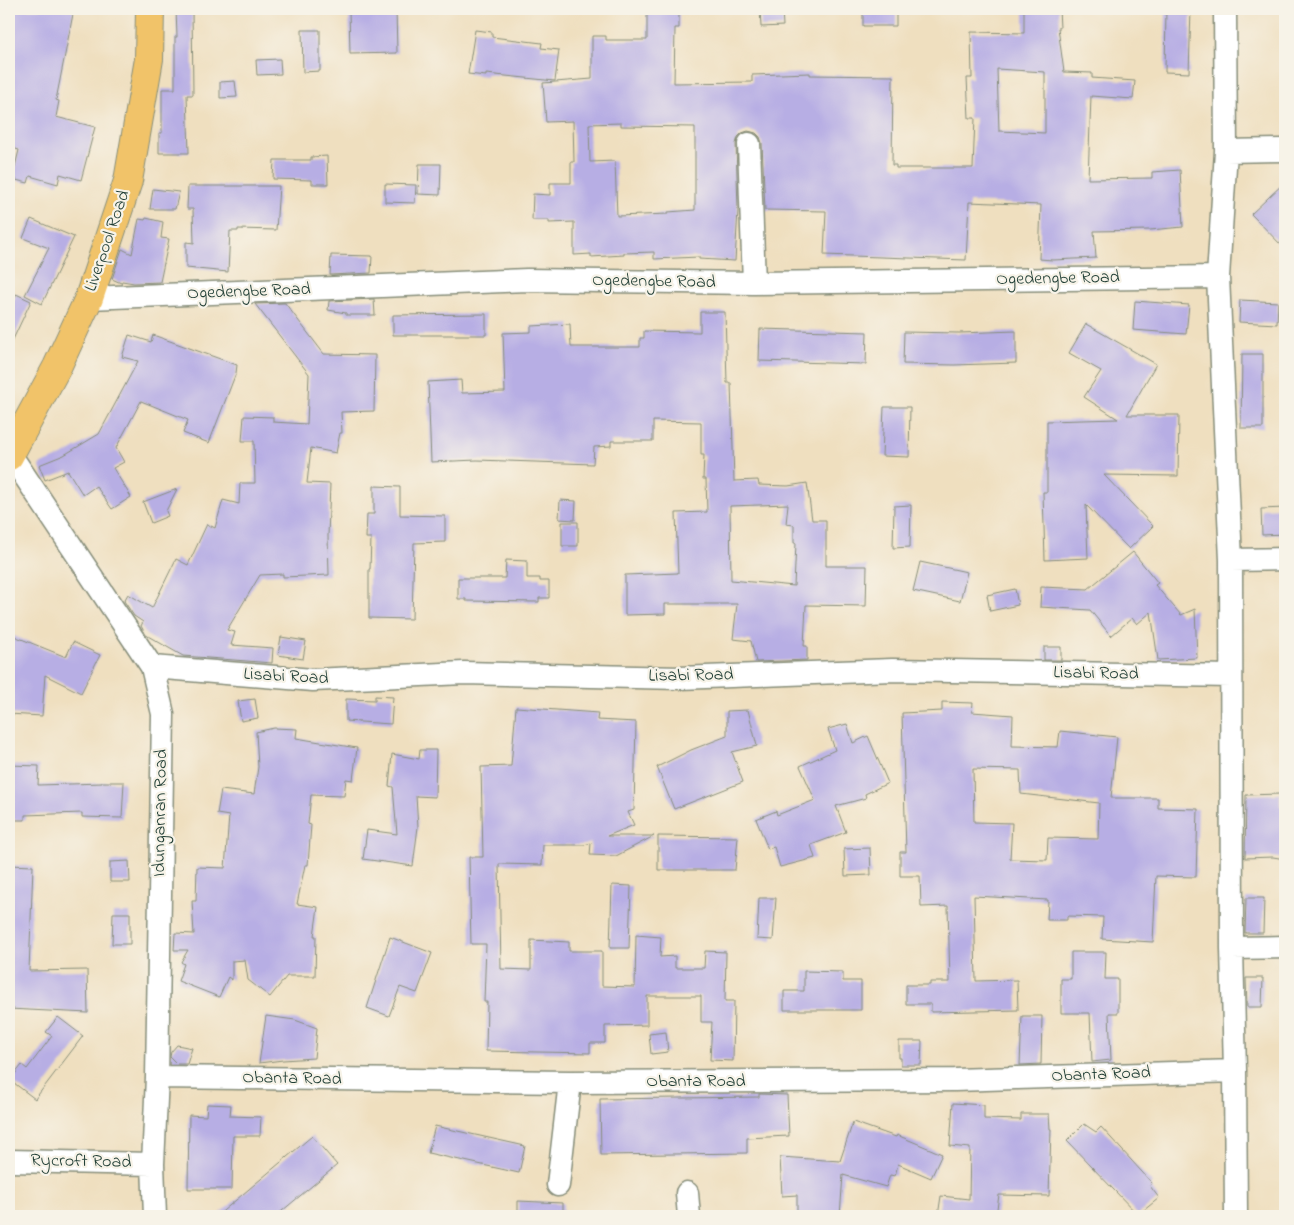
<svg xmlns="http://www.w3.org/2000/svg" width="1294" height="1225" font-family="'Indie Flower',sans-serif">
<rect width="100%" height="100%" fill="#f7f3e8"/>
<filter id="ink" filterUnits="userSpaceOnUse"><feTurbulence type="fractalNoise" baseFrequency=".02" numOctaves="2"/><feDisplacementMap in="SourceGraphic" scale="10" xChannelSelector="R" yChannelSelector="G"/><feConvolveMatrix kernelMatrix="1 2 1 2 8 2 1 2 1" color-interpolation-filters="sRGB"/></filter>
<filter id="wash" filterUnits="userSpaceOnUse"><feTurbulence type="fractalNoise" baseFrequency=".0096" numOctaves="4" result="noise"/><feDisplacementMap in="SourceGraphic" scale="20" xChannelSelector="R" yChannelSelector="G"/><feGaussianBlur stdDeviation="1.12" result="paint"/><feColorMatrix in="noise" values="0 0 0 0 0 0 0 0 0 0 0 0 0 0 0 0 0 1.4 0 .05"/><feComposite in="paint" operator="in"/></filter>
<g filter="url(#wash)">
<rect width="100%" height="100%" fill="#efdfbf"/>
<g id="blocks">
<path fill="#b7aee4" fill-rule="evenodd" d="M 13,9 L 74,9 L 56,100 L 59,101 L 56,117 L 95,127 L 81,180 L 60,174 L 58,184 L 30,176 L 28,183 L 12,179 L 19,150 L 9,147 L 9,56 L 12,41 L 9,41 L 9,32 Z
M 176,9 L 192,9 L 193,95 L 187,95 L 189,153 L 159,153 L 159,133 L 162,133 L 162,89 L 175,89 L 175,37 L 177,37 Z
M 349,9 L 396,9 L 397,53 L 350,54 Z
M 647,9 L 679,9 L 679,28 L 675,28 L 674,83 L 752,82 L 752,75 L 810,73 L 810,75 L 893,76 L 892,165 L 896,165 L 896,168 L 973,168 L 975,118 L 969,118 L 967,78 L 972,78 L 971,32 L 1024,33 L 1024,9 L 1059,9 L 1060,28 L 1058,28 L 1064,72 L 1092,73 L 1092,78 L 1135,81 L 1133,99 L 1091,96 L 1088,179 L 1152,178 L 1152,172 L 1180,170 L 1183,227 L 1150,230 L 1094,231 L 1096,258 L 1053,260 L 1039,259 L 1041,205 L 969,202 L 966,260 L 824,255 L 826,211 L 765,210 L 762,143 L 760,137 L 756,133 L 748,131 L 742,133 L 738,137 L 736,144 L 738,210 L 735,261 L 699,259 L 699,257 L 654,259 L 654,252 L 624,253 L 624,255 L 591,257 L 591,254 L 574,255 L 574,222 L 549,223 L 549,220 L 532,220 L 533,194 L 550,195 L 550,183 L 571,183 L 571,162 L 574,162 L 573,121 L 546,122 L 543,83 L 592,79 L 592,36 L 606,36 L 606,40 L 647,40 ZM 997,69 L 1045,72 L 1045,133 L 999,131 ZM 621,123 L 621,126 L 695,127 L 695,210 L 668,212 L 668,214 L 617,216 L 615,161 L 590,162 L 589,124 Z
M 760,9 L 782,9 L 783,26 L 761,27 Z
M 863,9 L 896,9 L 896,26 L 863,26 Z
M 1166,9 L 1191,9 L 1189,73 L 1165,72 Z
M 302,30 L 320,30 L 320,71 L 303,72 Z
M 475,30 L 492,32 L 492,37 L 542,43 L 541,48 L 559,50 L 555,81 L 486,74 L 486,76 L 468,74 Z
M 280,59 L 281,74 L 257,75 L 256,60 Z
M 235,81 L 237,97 L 220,98 L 220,82 Z
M 327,156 L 328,184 L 312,184 L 312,180 L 273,179 L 274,160 L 311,160 L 311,157 Z
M 419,164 L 441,164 L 440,195 L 418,194 Z
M 1285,182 L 1285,249 L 1251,214 Z
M 385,184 L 416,185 L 415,203 L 385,202 Z
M 188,186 L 279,186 L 276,230 L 238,229 L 238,231 L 230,231 L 228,272 L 186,268 L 186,242 L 194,243 L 193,209 L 187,209 Z
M 153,189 L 179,192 L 175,209 L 150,209 Z
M 146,218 L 163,222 L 161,238 L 169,239 L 160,282 L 134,283 L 122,281 L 121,283 L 112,279 L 122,249 L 132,254 L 139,219 L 145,220 Z
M 31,219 L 74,237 L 42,304 L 25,295 L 49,248 L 23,238 Z
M 331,255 L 372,256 L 371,273 L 330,275 Z
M 16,294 L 31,301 L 9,348 L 9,297 L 14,300 Z
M 374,299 L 375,315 L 346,315 L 346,313 L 328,310 L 329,301 Z
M 1240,300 L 1278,302 L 1277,324 L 1239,322 Z
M 1135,301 L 1189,305 L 1186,334 L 1133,330 Z
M 285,303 L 324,354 L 375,355 L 374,411 L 341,412 L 342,433 L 340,433 L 336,453 L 311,448 L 307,483 L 330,484 L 328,536 L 329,575 L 283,577 L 283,574 L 260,575 L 227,630 L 235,632 L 231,645 L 273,648 L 272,663 L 183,656 L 146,635 L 141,626 L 143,622 L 134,616 L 124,601 L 128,594 L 152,608 L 176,559 L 188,565 L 207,524 L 215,528 L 223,500 L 239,504 L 240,483 L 255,483 L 254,441 L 242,441 L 244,416 L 273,417 L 273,422 L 307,424 L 309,374 L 255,304 Z
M 700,312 L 725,312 L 727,383 L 731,383 L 734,481 L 758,480 L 759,485 L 788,486 L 807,483 L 812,520 L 826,520 L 826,566 L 867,566 L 866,606 L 806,605 L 804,646 L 807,646 L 807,660 L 756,662 L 751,641 L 733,639 L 737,604 L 665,604 L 665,614 L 625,615 L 625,575 L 678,573 L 676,513 L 707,512 L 706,479 L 703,479 L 704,455 L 701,455 L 701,422 L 653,421 L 653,441 L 611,441 L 611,446 L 594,447 L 593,464 L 477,460 L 431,462 L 428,382 L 461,380 L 462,393 L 505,392 L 503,333 L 531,332 L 531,326 L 570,324 L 571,347 L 640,347 L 640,338 L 644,338 L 644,331 L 700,332 ZM 788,504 L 786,524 L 794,525 L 794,543 L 796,543 L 794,586 L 731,580 L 730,506 Z
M 486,314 L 486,335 L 393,335 L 393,315 Z
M 1086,324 L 1156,364 L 1127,415 L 1179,415 L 1178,476 L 1104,475 L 1153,526 L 1129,549 L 1086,505 L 1088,558 L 1045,560 L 1043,492 L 1047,492 L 1047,421 L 1118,419 L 1084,397 L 1101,371 L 1069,353 Z
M 760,329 L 867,332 L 866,364 L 759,361 Z
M 1016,331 L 1016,363 L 954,365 L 903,364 L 904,332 L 959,333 Z
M 129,335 L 151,342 L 153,335 L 237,365 L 236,373 L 209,443 L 183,433 L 188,420 L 141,401 L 116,448 L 124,462 L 113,468 L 131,497 L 112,509 L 96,486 L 83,495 L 68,471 L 45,480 L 39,465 L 64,455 L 99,434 L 138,361 L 122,357 Z
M 1242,354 L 1263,354 L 1263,428 L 1241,428 Z
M 884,407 L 910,407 L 909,457 L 882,456 Z
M 374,486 L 400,487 L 400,515 L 445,516 L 445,542 L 414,543 L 412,619 L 369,618 L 369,569 L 370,569 L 371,538 L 366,538 L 367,514 L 374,514 Z
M 177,489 L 166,511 L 168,516 L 151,523 L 143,502 Z
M 560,500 L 576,501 L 575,520 L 559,519 Z
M 911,505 L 910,547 L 893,548 L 894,506 Z
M 1285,508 L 1285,534 L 1262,535 L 1261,509 Z
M 562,522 L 578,522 L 578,546 L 562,546 Z
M 1133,552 L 1158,583 L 1155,585 L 1181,615 L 1195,609 L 1197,658 L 1158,660 L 1151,612 L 1137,624 L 1132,618 L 1111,636 L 1090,610 L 1040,607 L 1041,587 L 1088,589 Z
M 506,560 L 527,561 L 527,578 L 540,578 L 540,581 L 549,581 L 549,598 L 539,598 L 539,602 L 466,601 L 466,599 L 458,599 L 458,578 L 505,578 Z
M 920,562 L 967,572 L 960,601 L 913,591 Z
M 1015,589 L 1018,605 L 990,611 L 987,595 Z
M 9,634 L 66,657 L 73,642 L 100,655 L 81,693 L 45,675 L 42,716 L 9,714 Z
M 281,637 L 306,641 L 303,659 L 278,655 Z
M 1044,647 L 1061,647 L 1061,660 L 1044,660 Z
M 375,696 L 393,697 L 391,724 L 346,721 L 346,699 L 375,700 Z
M 255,699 L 258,718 L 241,721 L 238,701 Z
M 942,702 L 973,703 L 972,712 L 1013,715 L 1012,746 L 1058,747 L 1060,731 L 1117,737 L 1111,798 L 1158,798 L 1158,808 L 1198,809 L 1196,877 L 1156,876 L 1153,942 L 1102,939 L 1103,917 L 1067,916 L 1067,920 L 1047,920 L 1048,900 L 974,896 L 976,981 L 1017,980 L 1018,1010 L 931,1012 L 931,1004 L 906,1004 L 906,985 L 930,985 L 930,982 L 950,982 L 948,906 L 921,907 L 920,876 L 900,876 L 900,852 L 906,852 L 902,713 L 942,711 ZM 973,769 L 1020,770 L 1021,794 L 1099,803 L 1098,839 L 1048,838 L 1047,860 L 1010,859 L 1012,823 L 974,822 Z
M 516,707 L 598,713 L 597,720 L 636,722 L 634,810 L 628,812 L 634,825 L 607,836 L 654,836 L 616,856 L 590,855 L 591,843 L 584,845 L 543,845 L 542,865 L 499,864 L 501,969 L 531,970 L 531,940 L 569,942 L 569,951 L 602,951 L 602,986 L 635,987 L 636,935 L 661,937 L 660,957 L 675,956 L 675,968 L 704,968 L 705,951 L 726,952 L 725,1001 L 734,1001 L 733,1061 L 710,1060 L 712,1022 L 701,1022 L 701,996 L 647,996 L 647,1025 L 605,1026 L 605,1043 L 590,1043 L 590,1053 L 486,1051 L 487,1002 L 484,1002 L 486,944 L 471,944 L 469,857 L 483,857 L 481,767 L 511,766 Z
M 748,710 L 757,746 L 732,752 L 743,782 L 674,809 L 657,767 L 691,750 L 727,736 L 727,711 Z
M 847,724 L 853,743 L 868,736 L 888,783 L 865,794 L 866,798 L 836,806 L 846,832 L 811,845 L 815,858 L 780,867 L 774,847 L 768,849 L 756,819 L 776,811 L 777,815 L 815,800 L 800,766 L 835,750 L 828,729 Z
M 274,728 L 297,729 L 296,738 L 357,748 L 353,780 L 346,779 L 344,796 L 311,795 L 308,824 L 311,825 L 308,865 L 305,865 L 297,904 L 318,907 L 314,936 L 316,936 L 315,976 L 287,976 L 270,997 L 248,980 L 245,960 L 232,961 L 232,980 L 228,977 L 219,997 L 178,981 L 184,964 L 181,962 L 188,950 L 174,950 L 175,933 L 194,934 L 192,901 L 196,901 L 197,867 L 225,868 L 229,816 L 217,814 L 221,790 L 254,794 L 258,767 L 256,732 Z
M 420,750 L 436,750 L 435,797 L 416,796 L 418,827 L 413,866 L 363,859 L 367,830 L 397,834 L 393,787 L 389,786 L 392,754 L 419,759 Z
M 9,765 L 39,766 L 38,785 L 102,783 L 102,782 L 124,782 L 122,818 L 82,817 L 82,813 L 25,815 L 25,820 L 9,820 Z
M 1280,794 L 1280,806 L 1285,807 L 1285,859 L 1273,857 L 1245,858 L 1246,795 Z
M 658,836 L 738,837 L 735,870 L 658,870 Z
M 870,848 L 871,875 L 845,876 L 844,849 Z
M 129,861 L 130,882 L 110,882 L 110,862 Z
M 9,865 L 33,866 L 29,971 L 87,970 L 88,1013 L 9,1009 Z
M 612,885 L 631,886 L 629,948 L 610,948 Z
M 759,898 L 776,898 L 773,940 L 757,939 Z
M 1246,898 L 1264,898 L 1263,933 L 1245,933 Z
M 113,913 L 130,913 L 130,944 L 112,944 Z
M 390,937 L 432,953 L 417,993 L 400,987 L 389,1016 L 367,1008 Z
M 1071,952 L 1106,952 L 1105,979 L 1118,979 L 1118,1013 L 1109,1013 L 1111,1060 L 1092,1062 L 1090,1013 L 1061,1013 L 1061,979 L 1071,979 Z
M 804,971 L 843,972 L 843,981 L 861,981 L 861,1010 L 784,1010 L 784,991 L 804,991 Z
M 1246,978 L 1263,978 L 1262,1007 L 1247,1007 Z
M 266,1016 L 295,1020 L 317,1028 L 314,1058 L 283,1060 L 259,1063 Z
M 1022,1016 L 1042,1016 L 1041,1064 L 1020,1065 Z
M 58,1017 L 83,1036 L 35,1099 L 10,1080 L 22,1065 L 27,1069 L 52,1036 L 46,1032 Z
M 666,1032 L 668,1052 L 651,1054 L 649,1034 Z
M 899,1041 L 922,1041 L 921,1065 L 901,1065 L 901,1058 L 899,1058 Z
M 177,1045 L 192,1048 L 187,1064 L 177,1064 L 170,1057 L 171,1052 Z
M 759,1094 L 787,1095 L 789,1136 L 747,1138 L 747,1153 L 601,1155 L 600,1099 L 759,1097 Z
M 953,1103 L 984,1105 L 984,1119 L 1021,1120 L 1021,1114 L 1049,1114 L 1050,1129 L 1051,1129 L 1049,1196 L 999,1195 L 996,1216 L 938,1216 L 941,1196 L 969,1199 L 970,1148 L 950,1146 Z
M 207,1104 L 231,1105 L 230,1116 L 261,1117 L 260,1136 L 233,1136 L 232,1189 L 188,1189 L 189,1115 L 206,1116 Z
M 853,1122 L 896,1137 L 897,1135 L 942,1154 L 931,1178 L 898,1164 L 895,1176 L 890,1175 L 886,1187 L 843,1175 L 840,1216 L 813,1215 L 813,1216 L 797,1216 L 797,1195 L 782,1196 L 780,1157 L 840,1161 Z
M 1084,1124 L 1096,1132 L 1101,1127 L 1152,1183 L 1150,1186 L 1159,1198 L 1138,1215 L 1067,1141 Z
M 435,1126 L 525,1146 L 519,1173 L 428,1153 Z
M 312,1136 L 337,1165 L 276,1216 L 217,1216 Z
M 518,1201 L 563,1203 L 563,1216 L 518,1216 Z"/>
</g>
</g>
<g filter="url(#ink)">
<use href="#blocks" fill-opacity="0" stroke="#878e7a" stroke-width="1"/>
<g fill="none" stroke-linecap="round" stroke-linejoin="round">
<defs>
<path id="minor" d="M 1225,9 L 1226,151 L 1218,277 L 1231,560 L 1232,948 L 1235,1071 L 1236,1216
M 749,144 L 754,283
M 1226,151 L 1285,150
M 89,298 L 527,280 L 754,283 L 1218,277
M 10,454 L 152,667 L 163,714 L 157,1077 L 153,1164 L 155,1216
M 1231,560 L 1285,559
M 152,667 L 313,680 L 464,673 L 680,678 L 892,670 L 1231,676
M 1232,948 L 1285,947
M 157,1077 L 570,1082 L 955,1080 L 1235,1071
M 9,1161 L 153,1164
M 558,1185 L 570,1082
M 687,1193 L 689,1216"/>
<path id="major" d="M 9,456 L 57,367 L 89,298 L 128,181 L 149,59 L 150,9"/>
</defs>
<use href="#minor" stroke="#878e7a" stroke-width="25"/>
<use href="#major" stroke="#878e7a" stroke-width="30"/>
<use href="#minor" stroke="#fff" stroke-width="22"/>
<use href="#major" stroke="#f1c369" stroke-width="28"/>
</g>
</g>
<g text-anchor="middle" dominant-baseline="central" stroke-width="4.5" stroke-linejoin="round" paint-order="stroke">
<g font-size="18" fill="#1f3d34" stroke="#f7f3e8">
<text transform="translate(108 241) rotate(-71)">Liverpool Road</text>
<text transform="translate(1058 279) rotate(-1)">Ogedengbe Road</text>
<text transform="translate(654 282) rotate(1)">Ogedengbe Road</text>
<text transform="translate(249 292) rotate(-2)">Ogedengbe Road</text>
<text transform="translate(1096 674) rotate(1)">Lisabi Road</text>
<text transform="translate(691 676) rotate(-1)">Lisabi Road</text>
<text transform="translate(286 677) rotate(3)">Lisabi Road</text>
<text transform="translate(161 813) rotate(-89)">Idunganran Road</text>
<text transform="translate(1101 1075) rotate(-2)">Obanta Road</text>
<text transform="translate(292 1079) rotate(1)">Obanta Road</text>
<text x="696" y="1082">Obanta Road</text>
<text transform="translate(81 1162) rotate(1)">Rycroft Road</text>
</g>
</g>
<rect width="1294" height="1225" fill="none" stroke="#f7f3e8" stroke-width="30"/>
</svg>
